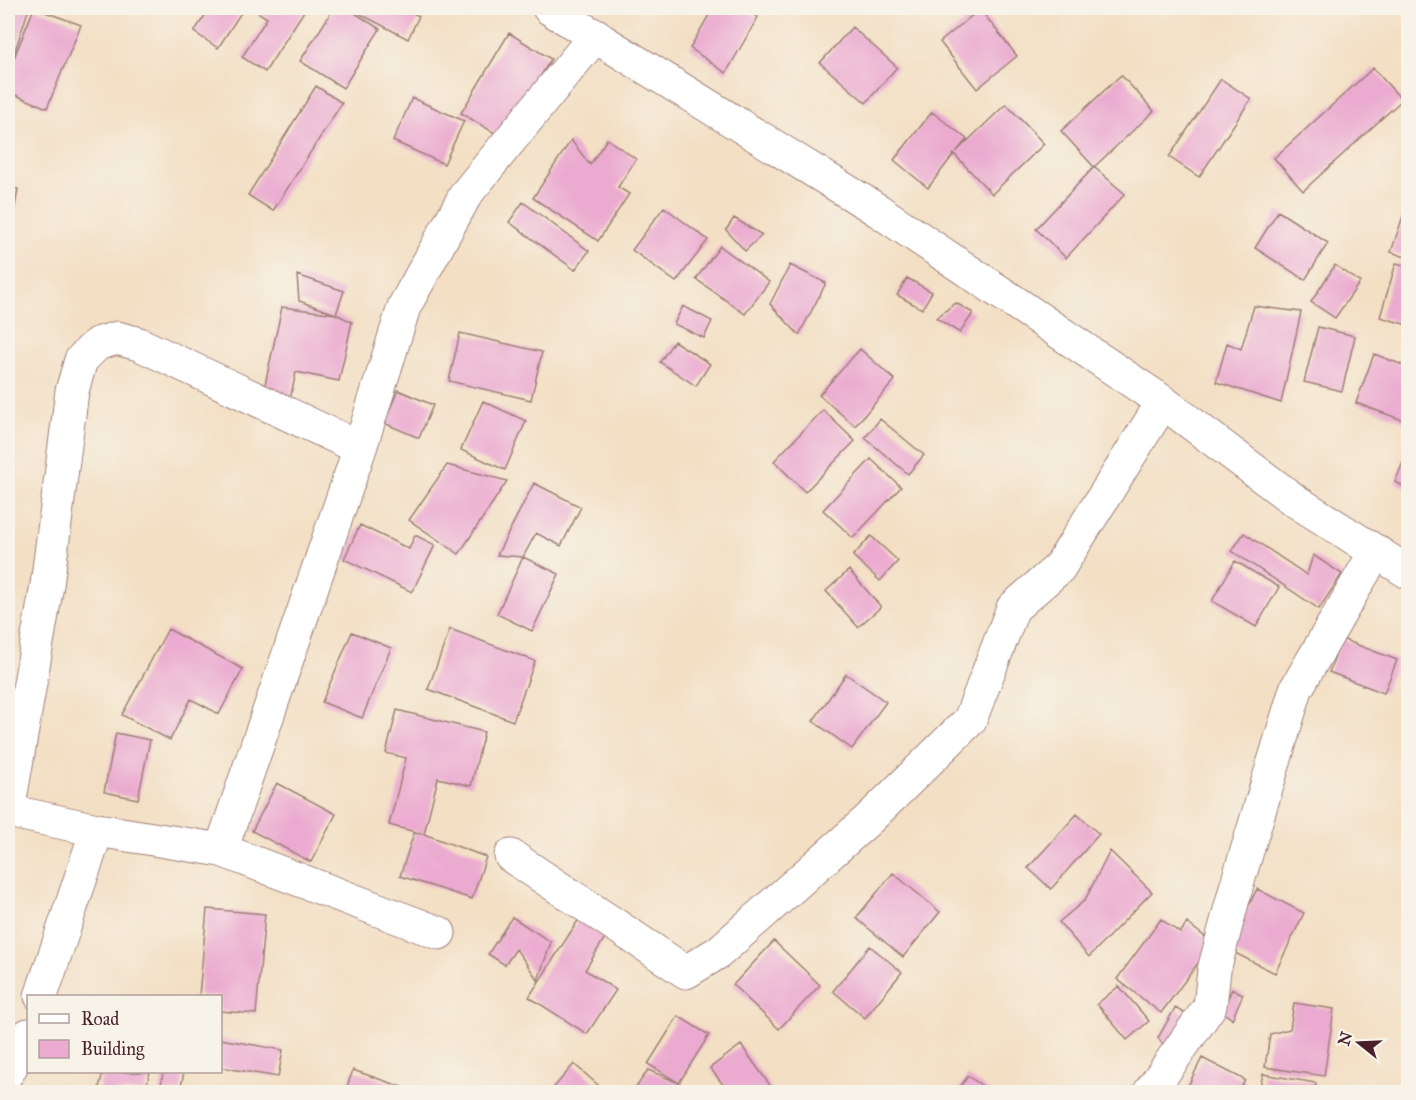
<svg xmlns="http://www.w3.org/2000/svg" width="1416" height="1100" font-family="'IM FELL Great Primer',serif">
<rect width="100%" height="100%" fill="#f7f3e8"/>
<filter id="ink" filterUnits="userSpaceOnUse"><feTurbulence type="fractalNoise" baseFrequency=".0167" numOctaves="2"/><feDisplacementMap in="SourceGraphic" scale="12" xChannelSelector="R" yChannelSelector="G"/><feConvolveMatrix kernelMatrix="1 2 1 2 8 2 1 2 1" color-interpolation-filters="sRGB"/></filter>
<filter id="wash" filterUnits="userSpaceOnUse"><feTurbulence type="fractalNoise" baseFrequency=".008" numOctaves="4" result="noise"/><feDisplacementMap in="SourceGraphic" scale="24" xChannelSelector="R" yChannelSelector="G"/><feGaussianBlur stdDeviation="1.35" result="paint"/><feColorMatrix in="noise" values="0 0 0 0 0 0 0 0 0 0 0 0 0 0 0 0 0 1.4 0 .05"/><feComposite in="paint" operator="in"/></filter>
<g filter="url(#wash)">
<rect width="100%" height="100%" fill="#f3dfc4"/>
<g id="blocks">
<path fill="#ebabd0" d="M 8,8 L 29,8 L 8,72 Z
M 34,8 L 81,25 L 47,108 L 8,92 L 8,73 Z
M 210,8 L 244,8 L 218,48 L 194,32 Z
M 251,8 L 306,8 L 265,72 L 242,57 L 267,18 Z
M 334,8 L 347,8 L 380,29 L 343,88 L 300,61 Z
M 349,8 L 408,8 L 407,10 L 419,16 L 408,39 Z
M 713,8 L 740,8 L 758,17 L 726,73 L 690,48 Z
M 980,9 L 1017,56 L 977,89 L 940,42 Z
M 852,27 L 897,67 L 866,103 L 820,63 Z
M 509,33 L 551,59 L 503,138 L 461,113 Z
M 1373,68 L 1402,100 L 1303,191 L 1274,158 Z
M 1121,75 L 1154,111 L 1094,167 L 1125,194 L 1066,258 L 1036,229 L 1094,167 L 1061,131 Z
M 1221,79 L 1251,99 L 1199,177 L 1169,157 Z
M 316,86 L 342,103 L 273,211 L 248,195 Z
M 412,98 L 464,121 L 444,164 L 393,141 Z
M 1006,104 L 1044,144 L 992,194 L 954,154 L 928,188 L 894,160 L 932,112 L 967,139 L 956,152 Z
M 607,139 L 636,159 L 618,187 L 629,194 L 598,241 L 533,198 L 571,140 L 590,165 Z
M 8,187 L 18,189 L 9,241 L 8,241 Z
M 1408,201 L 1408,258 L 1391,252 Z
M 523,202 L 589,251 L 575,270 L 509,222 Z
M 664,207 L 708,240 L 676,282 L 632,250 Z
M 1278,211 L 1328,243 L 1305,280 L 1255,248 Z
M 734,218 L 762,235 L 745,251 L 726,230 Z
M 720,246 L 769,282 L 745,314 L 696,279 Z
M 1396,263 L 1408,266 L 1408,325 L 1380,317 Z
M 790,265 L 826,283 L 799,335 L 770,304 Z
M 1335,265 L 1360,282 L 1335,318 L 1311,302 Z
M 297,275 L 344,291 L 336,314 L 299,301 Z
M 907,278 L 932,292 L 922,309 L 897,295 Z
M 956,303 L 973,313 L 960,333 L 936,318 Z
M 683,306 L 712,321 L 704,338 L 674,324 Z
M 1254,306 L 1301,312 L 1281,403 L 1216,382 L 1227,343 L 1241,349 Z
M 282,307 L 336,314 L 352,322 L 339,381 L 296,372 L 289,405 L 262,398 Z
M 1318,327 L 1355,336 L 1342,391 L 1304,382 Z
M 460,333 L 542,352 L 531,400 L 449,381 Z
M 674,341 L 710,364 L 696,386 L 660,362 Z
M 860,349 L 895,380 L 855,426 L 819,395 Z
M 1374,354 L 1408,367 L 1408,422 L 1356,403 Z
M 398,390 L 433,405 L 419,438 L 384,423 Z
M 483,401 L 526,421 L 505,470 L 461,450 Z
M 823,410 L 855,441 L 805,492 L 774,461 Z
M 880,419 L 924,455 L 908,474 L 865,438 Z
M 1408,450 L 1408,488 L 1395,482 Z
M 871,459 L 901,487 L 853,538 L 823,510 Z
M 447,465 L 507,481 L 459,554 L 409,520 Z
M 534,483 L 581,507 L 561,546 L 536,533 L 523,557 L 497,555 Z
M 360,525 L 409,549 L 415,535 L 435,545 L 412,592 L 344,559 Z
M 1244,533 L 1307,575 L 1313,555 L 1342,574 L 1319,609 L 1232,551 Z
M 871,536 L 898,561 L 880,581 L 853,556 Z
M 523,557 L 559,574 L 532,631 L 497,614 Z
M 1235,561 L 1279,587 L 1256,627 L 1212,601 Z
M 849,570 L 881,607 L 858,627 L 826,591 Z
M 168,629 L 243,669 L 219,714 L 191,699 L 170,740 L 122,715 Z
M 450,629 L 535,661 L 513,721 L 428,689 Z
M 352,632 L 391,648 L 362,718 L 322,702 Z
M 1342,639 L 1397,660 L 1384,693 L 1329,672 Z
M 846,674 L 886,702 L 852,749 L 813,721 Z
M 397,710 L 484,732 L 471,786 L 438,778 L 424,834 L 486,857 L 472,899 L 400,876 L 414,833 L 423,834 L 389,825 L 406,758 L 386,753 Z
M 116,733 L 150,740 L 138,799 L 104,792 Z
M 277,783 L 336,814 L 311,862 L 252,831 Z
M 1077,814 L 1099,834 L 1051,889 L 1028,868 Z
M 1110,851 L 1152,892 L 1089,957 L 1059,922 L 1085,900 Z
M 893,873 L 940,912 L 903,957 L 856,918 Z
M 1257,889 L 1304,913 L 1275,973 L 1227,949 Z
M 207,909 L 265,914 L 256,1014 L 220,1011 L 220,996 L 199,996 Z
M 512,917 L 551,942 L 538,980 L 516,949 L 505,965 L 488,954 Z
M 579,919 L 606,936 L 585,970 L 616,990 L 587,1034 L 529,997 Z
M 1161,919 L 1180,933 L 1187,923 L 1213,943 L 1161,1013 L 1117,979 Z
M 774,941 L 820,985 L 779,1029 L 733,985 Z
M 870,946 L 902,972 L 865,1018 L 833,991 Z
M 1119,986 L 1149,1021 L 1127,1040 L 1097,1004 Z
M 1232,989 L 1243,994 L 1232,1019 L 1222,1011 Z
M 1294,1003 L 1334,1009 L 1324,1076 L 1265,1067 L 1270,1034 L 1290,1029 Z
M 1175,1008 L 1188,1015 L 1168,1051 L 1158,1038 Z
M 678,1016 L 709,1035 L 679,1083 L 648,1064 Z
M 220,1039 L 283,1050 L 278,1077 L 220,1067 Z
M 741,1045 L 772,1088 L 766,1092 L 729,1092 L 710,1068 Z
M 1202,1058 L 1245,1080 L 1239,1092 L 1185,1092 Z
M 574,1064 L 605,1091 L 604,1092 L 550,1092 Z
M 353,1070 L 411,1090 L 410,1092 L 345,1092 Z
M 648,1070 L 679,1083 L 674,1092 L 633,1092 Z
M 103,1072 L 150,1072 L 145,1092 L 98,1092 Z
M 163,1072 L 184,1072 L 180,1092 L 160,1092 Z
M 1263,1074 L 1316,1083 L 1314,1092 L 1259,1092 Z
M 968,1076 L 991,1092 L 956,1092 Z"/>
</g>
</g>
<g filter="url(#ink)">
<use href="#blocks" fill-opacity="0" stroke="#9e7f78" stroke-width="1.5"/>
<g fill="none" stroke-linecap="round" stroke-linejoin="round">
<defs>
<path id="minor" d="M 549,8 L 879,211 L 1163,402 L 1294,500 L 1408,572
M 8,811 L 47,585 L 72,391 L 81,360 L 97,344 L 117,338 L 139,344 L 360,448
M 8,811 L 97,830 L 221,850 L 439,933
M 221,850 L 360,448 L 404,307 L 466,194 L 596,35
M 511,856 L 686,972 L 719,952 L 869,819 L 970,720 L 1013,608 L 1059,568 L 1163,402
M 41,996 L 97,830
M 8,1072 L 28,1035
M 1150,1092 L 1210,1006 L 1214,970 L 1237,884 L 1296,689 L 1376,551"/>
</defs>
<use href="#minor" stroke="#9e7f78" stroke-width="35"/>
<use href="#minor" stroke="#fff" stroke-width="33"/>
</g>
</g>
<rect width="1416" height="1100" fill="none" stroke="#f7f3e8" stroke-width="30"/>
<rect x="27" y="995" width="195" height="78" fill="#f7f3e8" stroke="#b29e9c" stroke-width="1.5"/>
<rect x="39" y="1014" width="30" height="9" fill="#ffffff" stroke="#b29e9c" stroke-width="1.5"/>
<text x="81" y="1025" font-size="18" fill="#4a1f2b">Road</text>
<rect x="39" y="1040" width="30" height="18" fill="#ebabd0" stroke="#b29e9c" stroke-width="1.5"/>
<text x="81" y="1055" font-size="18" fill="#4a1f2b">Building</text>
<g transform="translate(1359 1043) rotate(288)" stroke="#f7f3e8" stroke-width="4.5" paint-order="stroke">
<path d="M0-4.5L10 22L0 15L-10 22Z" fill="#4a1f2b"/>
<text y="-9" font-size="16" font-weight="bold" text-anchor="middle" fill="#4a1f2b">N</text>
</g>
</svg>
